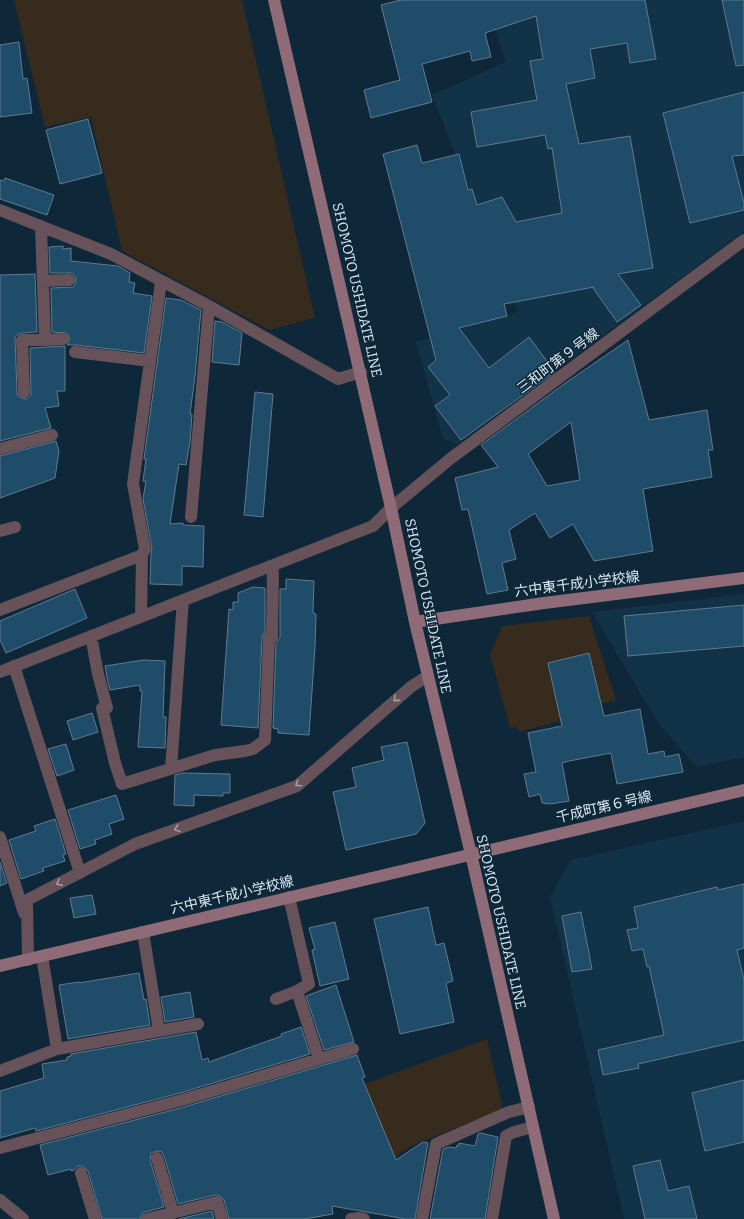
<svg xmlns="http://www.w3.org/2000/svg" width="744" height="1219" font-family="Bitter,'Noto Sans JP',serif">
<rect width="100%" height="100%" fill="#0f2839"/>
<path fill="#362b1c" d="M 14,0 L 242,0 L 315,318 L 269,330 L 122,251 L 91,117 L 45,127 Z
M 589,616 L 616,700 L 577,710 L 578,716 L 519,732 L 517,727 L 510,728 L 490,655 L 502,626 Z
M 487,1039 L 503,1109 L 411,1146 L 389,1161 L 196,1146 Z"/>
<path fill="#113247" d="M 486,0 L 744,0 L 744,231 L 457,444 L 443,439 L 416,342 L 518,312 L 432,95 L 506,62 Z
M 744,594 L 744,757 L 697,767 L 658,723 L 592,612 Z
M 744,821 L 744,1219 L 624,1219 L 550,897 L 571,860 Z"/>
<path fill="#1f4c69" stroke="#607a8e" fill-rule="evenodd" d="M 401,0 L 645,0 L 656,59 L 630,63 L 627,43 L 590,49 L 595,78 L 566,84 L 579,144 L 630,136 L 653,268 L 618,274 L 641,305 L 617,322 L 593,288 L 594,287 L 504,304 L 507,316 L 459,328 L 489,368 L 529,337 L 555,372 L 461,440 L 435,406 L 450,395 L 428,367 L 436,360 L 383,154 L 417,145 L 422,163 L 459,154 L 468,190 L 472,189 L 477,205 L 502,197 L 516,222 L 562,213 L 552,148 L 548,149 L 545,135 L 477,147 L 471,112 L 537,100 L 530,61 L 543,59 L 536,16 L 485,33 L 491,57 L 472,61 L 470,51 L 422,64 L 432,102 L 371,118 L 364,90 L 400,80 L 381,5 Z
M 722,0 L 744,0 L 744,65 L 736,66 Z
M 19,42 L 23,79 L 27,78 L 32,113 L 0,117 L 0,45 Z
M 744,92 L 744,155 L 732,156 L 744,203 L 744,210 L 690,223 L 663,113 Z
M 88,119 L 102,173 L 60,184 L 46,130 Z
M 5,178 L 54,195 L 47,215 L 0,199 L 0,180 L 4,181 Z
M 63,246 L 63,249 L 71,248 L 71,261 L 118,266 L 130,273 L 129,282 L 135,283 L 133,293 L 152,296 L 144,353 L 76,345 L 67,345 L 70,339 L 67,333 L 52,332 L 51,288 L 73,287 L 75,284 L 76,280 L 75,276 L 72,273 L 50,273 L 49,247 Z
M 35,274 L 37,332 L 22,333 L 18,334 L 15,337 L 17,393 L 18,396 L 24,399 L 28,398 L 31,395 L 30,348 L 65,346 L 65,391 L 57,391 L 59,406 L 45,408 L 51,428 L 0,441 L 0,275 Z
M 166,298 L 181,300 L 201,310 L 195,376 L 190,414 L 192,414 L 190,442 L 186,465 L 179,464 L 170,524 L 183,523 L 183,525 L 204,526 L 203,567 L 182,566 L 182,585 L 150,584 L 151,554 L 152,548 L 143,499 L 146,481 L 143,481 L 146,459 L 144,459 Z
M 215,321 L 222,322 L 242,333 L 239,365 L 212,362 Z
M 628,340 L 649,420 L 707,410 L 713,450 L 708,450 L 712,477 L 643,489 L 653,551 L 594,561 L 573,524 L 550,538 L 535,513 L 509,530 L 516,559 L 502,563 L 508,590 L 487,594 L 468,509 L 462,510 L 455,478 L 498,467 L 481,445 L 564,384 ZM 571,422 L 580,480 L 547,486 L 528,454 Z
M 255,392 L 273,394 L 263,517 L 244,515 Z
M 56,441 L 59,451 L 55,478 L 0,498 L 0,456 Z
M 286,579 L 314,581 L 313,613 L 316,614 L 315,647 L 309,735 L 278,733 L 278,729 L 273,728 L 276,643 L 280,637 L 280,589 L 286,589 Z
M 253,587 L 265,588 L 265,631 L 262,637 L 258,728 L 221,725 L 229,609 L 233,610 L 233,602 L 238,602 L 238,593 Z
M 75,589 L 87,618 L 6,653 L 0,640 L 0,621 Z
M 744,605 L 744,646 L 628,656 L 624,616 Z
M 589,653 L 604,716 L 640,709 L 648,754 L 664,751 L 665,757 L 679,754 L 683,772 L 617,784 L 611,753 L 569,761 L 562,763 L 569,801 L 550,804 L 542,803 L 540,794 L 529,797 L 524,774 L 536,772 L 528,733 L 562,726 L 548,663 Z
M 143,660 L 165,661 L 163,717 L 166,717 L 165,748 L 138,747 L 142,691 L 140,691 L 140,685 L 110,690 L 108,683 L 105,666 Z
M 92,713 L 98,732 L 73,740 L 67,721 Z
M 407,742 L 425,823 L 416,834 L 346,850 L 333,792 L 356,787 L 352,768 L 384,760 L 381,747 Z
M 66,744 L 74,770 L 57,776 L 48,749 Z
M 183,773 L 230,774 L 230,793 L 223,793 L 223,796 L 194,795 L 194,806 L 174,805 L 175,775 Z
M 116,795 L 124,819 L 109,824 L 112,834 L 95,840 L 96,844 L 80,849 L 68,810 Z
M 55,819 L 66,854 L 63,855 L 65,861 L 43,868 L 44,871 L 21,879 L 9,840 L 36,831 L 34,826 Z
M 0,862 L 7,883 L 0,886 Z
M 744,884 L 744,948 L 737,950 L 744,980 L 744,1040 L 638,1064 L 639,1068 L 603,1075 L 598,1050 L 664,1035 L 649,966 L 647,967 L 643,949 L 632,951 L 627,930 L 638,928 L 634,907 L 717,887 L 718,890 Z
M 92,895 L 96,914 L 74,918 L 70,898 Z
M 428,907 L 436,945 L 444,943 L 453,981 L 446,983 L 454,1022 L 400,1034 L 374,919 Z
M 581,912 L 592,969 L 572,972 L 562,916 Z
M 335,922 L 349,979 L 320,986 L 312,950 L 315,949 L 309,928 Z
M 139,973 L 144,1000 L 146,999 L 150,1025 L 68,1039 L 59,985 L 79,982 L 79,983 Z
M 336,985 L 354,1042 L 324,1050 L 306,996 Z
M 190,992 L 194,1017 L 165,1022 L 161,997 Z
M 301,1027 L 310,1054 L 180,1093 L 36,1131 L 35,1128 L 0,1138 L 0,1091 L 44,1078 L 42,1064 L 67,1060 L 67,1057 L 71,1056 L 71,1054 L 196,1032 L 202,1060 L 208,1058 L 209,1062 L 282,1036 L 281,1034 Z
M 357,1055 L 365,1077 L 362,1078 L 396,1160 L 423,1142 L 428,1143 L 415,1219 L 406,1219 L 332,1206 L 333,1214 L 304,1219 L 229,1219 L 224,1200 L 219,1195 L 215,1195 L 178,1204 L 164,1156 L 162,1152 L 158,1151 L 151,1153 L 150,1160 L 164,1207 L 145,1212 L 142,1214 L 140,1219 L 102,1219 L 88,1171 L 83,1166 L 78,1166 L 74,1170 L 71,1171 L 71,1169 L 48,1175 L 40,1145 L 184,1107 Z
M 744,1080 L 744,1142 L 705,1151 L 692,1093 Z
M 480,1133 L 498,1137 L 485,1219 L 430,1219 L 443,1149 L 449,1147 L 456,1148 L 457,1145 L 459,1146 L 459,1143 L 475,1146 L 478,1134 Z
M 660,1160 L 668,1191 L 689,1186 L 697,1219 L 645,1219 L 633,1166 Z
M 212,1211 L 214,1219 L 179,1219 Z"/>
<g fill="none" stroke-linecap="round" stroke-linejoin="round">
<path stroke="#685259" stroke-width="12" d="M 0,210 L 111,254 L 209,306 L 338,379 L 361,372
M 43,281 L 69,280
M 45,340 L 63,339
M 75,352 L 150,361
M 24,392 L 22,340 L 45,340 L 41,227
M 0,449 L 52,435
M 191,517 L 209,306
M 0,531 L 15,527
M 142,555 L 145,549 L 133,484 L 161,282
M 0,610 L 142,555 L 141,617
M 91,636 L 98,674 L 107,708 L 102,708 L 115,763 L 122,784 L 215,755 L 245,751 L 253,749 L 265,740 L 269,637 L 272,637 L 273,566
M 14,666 L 80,873
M 0,672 L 373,526 L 391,508 L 450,459 L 744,240
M 171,769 L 183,600
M 0,837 L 24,913
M 289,897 L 309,984 L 297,991 L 319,1059
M 143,932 L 159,1031
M 42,956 L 57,1049
M 28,960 L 27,900 L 135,844 L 297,786 L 412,686 L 428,676
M 276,999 L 297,991
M 0,1071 L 57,1049 L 198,1024
M 0,1148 L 182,1100 L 353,1049
M 157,1158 L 173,1213
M 81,1173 L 95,1219
M 0,1200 L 23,1219
M 147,1219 L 217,1202 L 222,1219
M 351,1219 L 358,1218 L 364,1219
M 422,1219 L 436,1144 L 509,1112 L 529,1107
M 492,1219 L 506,1136 L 514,1132 L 533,1127"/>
<path stroke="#8e6b76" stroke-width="12" d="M 274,0 L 391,508 L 415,622 L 471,854 L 554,1219
M 415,622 L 544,603 L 744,578
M 0,966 L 744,790"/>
</g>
<defs><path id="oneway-chevron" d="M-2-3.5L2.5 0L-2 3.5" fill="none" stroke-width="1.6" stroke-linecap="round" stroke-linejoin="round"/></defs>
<g stroke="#a29ea6">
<use href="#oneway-chevron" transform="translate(396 699) rotate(139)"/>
<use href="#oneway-chevron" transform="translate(298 784) rotate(146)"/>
<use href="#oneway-chevron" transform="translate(177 829) rotate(160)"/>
<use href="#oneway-chevron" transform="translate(59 883) rotate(153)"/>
</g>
<g text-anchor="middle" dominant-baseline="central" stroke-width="3" stroke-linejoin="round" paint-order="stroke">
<g font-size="14" fill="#dbe9f4" stroke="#0f2839">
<text transform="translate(357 290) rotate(77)">SHOMOTO USHIDATE LINE</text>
<text transform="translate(558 361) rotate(-37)">三和町第９号線</text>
<text transform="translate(577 584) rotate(-7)">六中東千成小学校線</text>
<text transform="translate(428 606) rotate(78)">SHOMOTO USHIDATE LINE</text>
<text transform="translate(604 807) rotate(-13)">千成町第６号線</text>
<text transform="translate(232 895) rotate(-13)">六中東千成小学校線</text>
<text transform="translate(501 922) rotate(77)">SHOMOTO USHIDATE LINE</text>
</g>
</g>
</svg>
